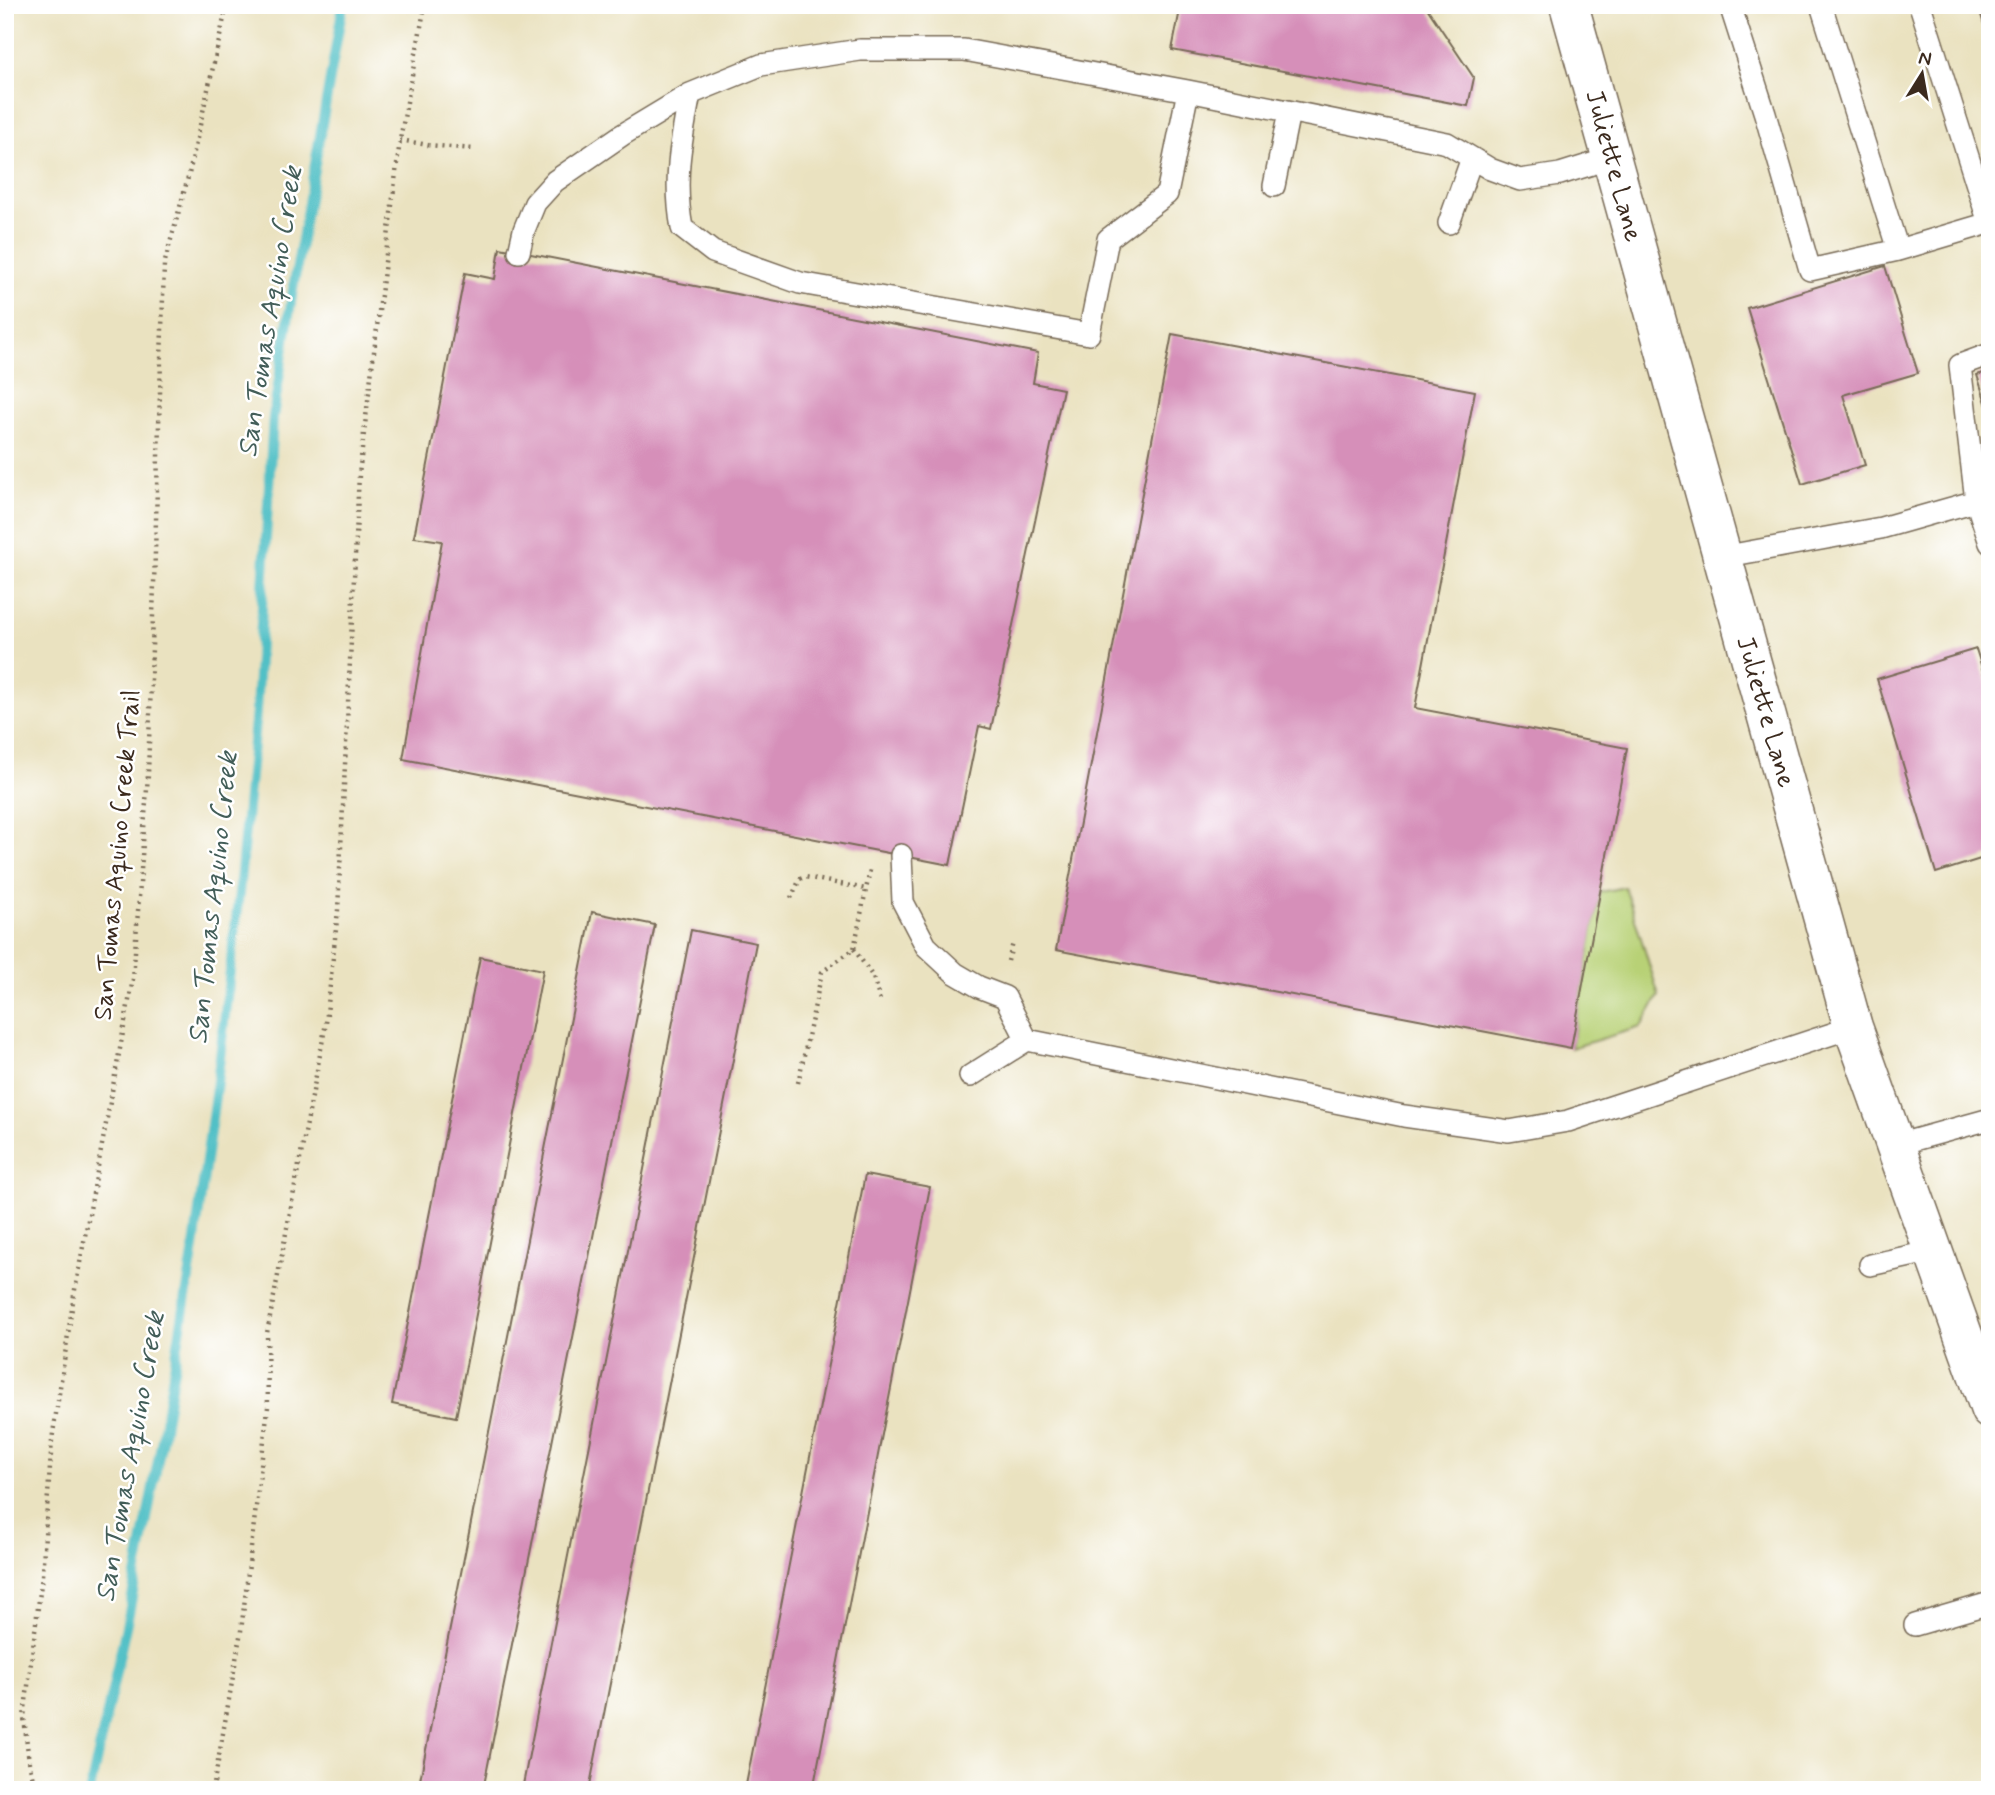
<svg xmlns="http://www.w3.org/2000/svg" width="1995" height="1795" font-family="Mynerve,sans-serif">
<rect width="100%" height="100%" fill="#fff"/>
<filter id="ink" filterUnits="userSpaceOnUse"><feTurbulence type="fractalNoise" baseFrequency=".0143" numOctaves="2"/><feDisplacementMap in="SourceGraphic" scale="14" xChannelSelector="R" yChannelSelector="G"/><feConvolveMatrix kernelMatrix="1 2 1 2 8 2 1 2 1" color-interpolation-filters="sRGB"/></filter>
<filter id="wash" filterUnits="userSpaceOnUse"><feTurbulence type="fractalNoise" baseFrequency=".00686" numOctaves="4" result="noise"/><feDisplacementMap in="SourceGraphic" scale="28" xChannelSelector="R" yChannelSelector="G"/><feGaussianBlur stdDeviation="1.57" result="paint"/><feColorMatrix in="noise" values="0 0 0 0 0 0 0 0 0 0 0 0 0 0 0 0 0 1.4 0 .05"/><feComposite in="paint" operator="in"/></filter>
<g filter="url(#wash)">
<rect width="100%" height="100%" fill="#eae2c0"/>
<path fill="#b8d176" stroke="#7a7e4a" stroke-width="2" d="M 1625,887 L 1659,996 L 1641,1027 L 1571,1048 L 1600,892 Z"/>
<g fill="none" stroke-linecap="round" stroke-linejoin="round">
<path stroke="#51c0c6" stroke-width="10" d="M 90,1790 L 129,1613 L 163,1434 L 193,1254 L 218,1074 L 239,893 L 256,711 L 273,417 L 294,283 L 343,5"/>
</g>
<g id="blocks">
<path fill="#d68fb9" d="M 1181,5 L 1425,5 L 1474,78 L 1468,106 L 1172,50 Z
M 1978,5 L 1990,5 L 1990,41 L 1989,41 Z
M 500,248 L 1038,353 L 1033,383 L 1063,389 L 991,729 L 979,726 L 950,865 L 403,759 L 442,541 L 414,537 L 465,273 L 495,279 Z
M 1885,266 L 1918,373 L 1843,395 L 1865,465 L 1802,484 L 1747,308 Z
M 1172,334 L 1475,391 L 1415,708 L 1627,748 L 1571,1048 L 1056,950 Z
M 1990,371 L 1990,412 L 1989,412 L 1977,375 Z
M 1976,649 L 1990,693 L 1990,856 L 1936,873 L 1877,679 Z
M 592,912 L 655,925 L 483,1790 L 418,1790 Z
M 691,930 L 756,943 L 589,1790 L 522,1790 Z
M 480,957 L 543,970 L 456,1417 L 392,1404 Z
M 865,1175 L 930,1187 L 813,1790 L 745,1790 Z"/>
</g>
</g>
<g filter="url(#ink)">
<use href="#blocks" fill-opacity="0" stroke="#786a57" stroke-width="2"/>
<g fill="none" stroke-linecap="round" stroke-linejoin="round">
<defs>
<path id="service" d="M 1730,5 L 1765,114 L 1810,270 L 1898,250 L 1821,5
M 690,94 C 681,141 673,180 682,228 L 713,252 L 800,283 L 1089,334 L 1108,239 L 1167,194 L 1188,91
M 1274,186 L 1289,112
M 1449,223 L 1472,158
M 1898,250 L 1989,223 L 1920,5
M 519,252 L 524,230 L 535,203 L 555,181 L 622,135 L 690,94 L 761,65 L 860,50 L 964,50 L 1188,91 L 1447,143 L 1490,169 L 1520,180 L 1560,174 L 1611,158
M 1976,501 L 1990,543
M 1722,557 L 1881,528 L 1976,501 L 1960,365 L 1990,354
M 901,855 L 903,902 L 926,946 L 955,973 L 979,987 L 1005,997 L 1027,1040
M 970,1076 L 1027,1040 L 1404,1116 L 1509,1131 L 1568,1121 L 1853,1027
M 1896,1145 L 1990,1119
M 1870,1265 L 1933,1251
M 1915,1625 L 1990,1603"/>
<path id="tertiary" d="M 1569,5 L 1853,1027 L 1990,1410"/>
</defs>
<use href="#service" stroke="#786a57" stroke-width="24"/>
<use href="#tertiary" stroke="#786a57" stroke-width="41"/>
<path stroke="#786a57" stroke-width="4.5" stroke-dasharray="2 5" stroke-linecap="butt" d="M 400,140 L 428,145 L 473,149
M 791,898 L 800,879 L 805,877 L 866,889
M 854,949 L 873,977 L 881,1004
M 1008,961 L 1013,943
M 798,1083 L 822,972 L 854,949 L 870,870
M 36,1790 L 29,1763 L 24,1717 L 42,1576 L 52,1440 L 74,1295 L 133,979 L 148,775 L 164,265 L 189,174 L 227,5
M 213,1790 L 241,1631 L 268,1407 L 267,1333 L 326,1023 L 338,910 L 359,474 L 400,140 L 425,5"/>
<use href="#service" stroke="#fff" stroke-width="21"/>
<use href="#tertiary" stroke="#fff" stroke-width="38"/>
</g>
</g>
<g text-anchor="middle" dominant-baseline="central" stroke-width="5" stroke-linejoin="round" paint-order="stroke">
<g font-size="26" fill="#3b2a1e" stroke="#fff">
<text transform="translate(1613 166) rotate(75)">Juliette Lane</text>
<text transform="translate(1765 712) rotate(74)">Juliette Lane</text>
<text transform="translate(118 855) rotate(-85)">San Tomas Aquino Creek Trail</text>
</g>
<g font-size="28" font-style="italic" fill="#435e59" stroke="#fff">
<text transform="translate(271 312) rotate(-81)">San Tomas Aquino Creek</text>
<text transform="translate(214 898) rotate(-84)">San Tomas Aquino Creek</text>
<text transform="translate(131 1457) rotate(-80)">San Tomas Aquino Creek</text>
</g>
</g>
<rect width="1995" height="1795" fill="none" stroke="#fff" stroke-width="28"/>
<g transform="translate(1922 74) rotate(11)" stroke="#ffffff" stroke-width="5" paint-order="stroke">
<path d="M0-5L12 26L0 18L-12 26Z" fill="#3b2a1e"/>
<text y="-10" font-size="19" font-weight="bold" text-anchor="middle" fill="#3b2a1e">N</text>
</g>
</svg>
